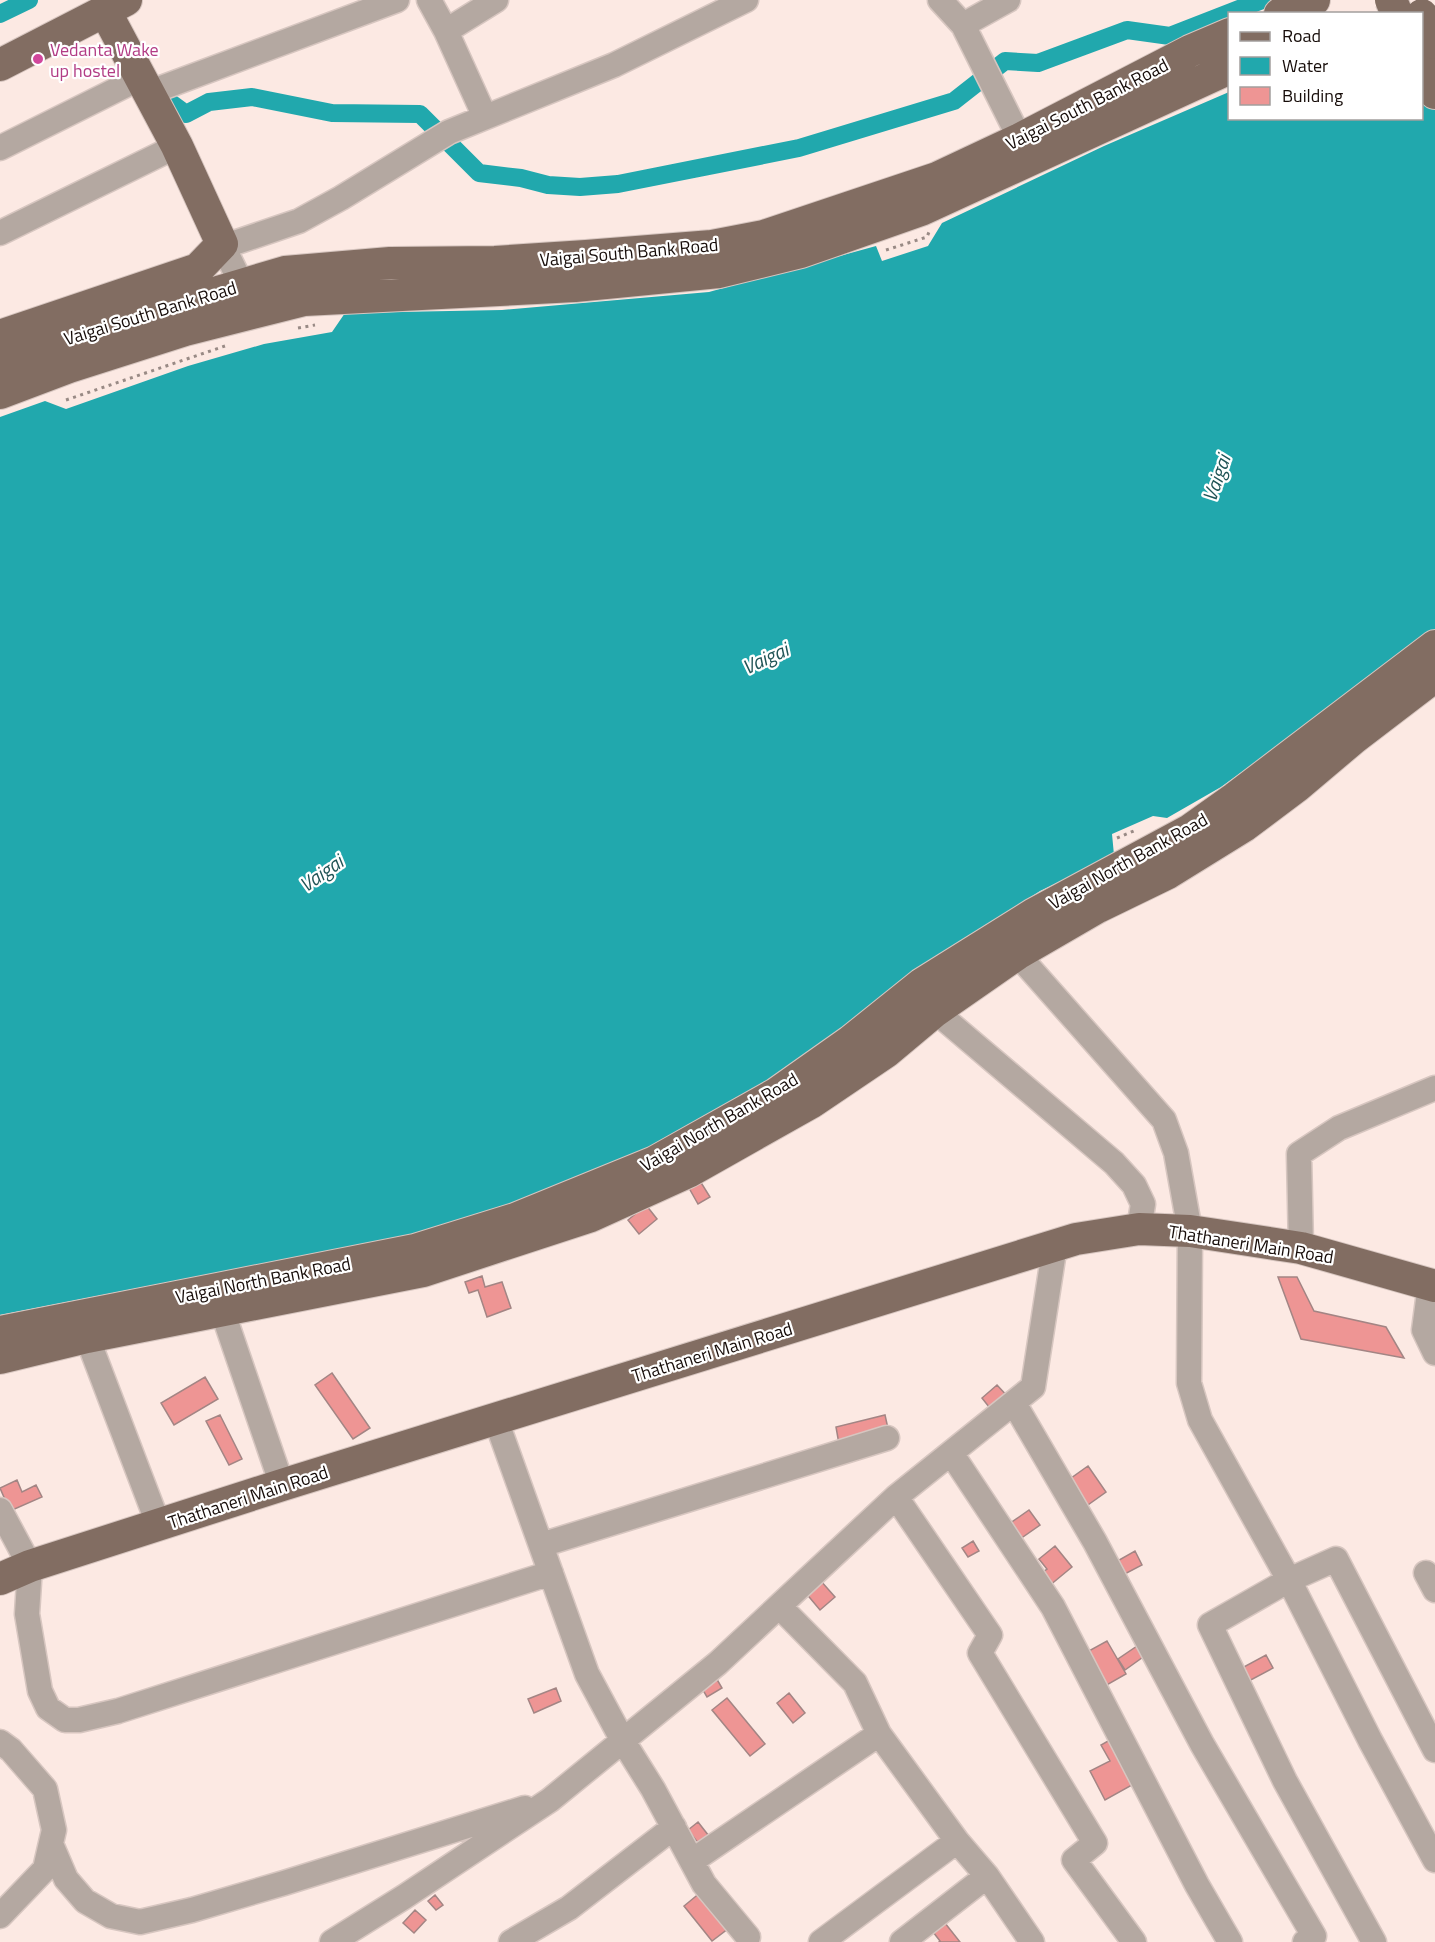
<svg xmlns="http://www.w3.org/2000/svg" width="1435" height="1942" font-family="'Titillium Web',sans-serif">
<rect width="100%" height="100%" fill="#fce9e3"/>
<path fill="#21a8ad" d="M 1435,22 L 1435,633 L 1221,787 L 1167,818 L 1153,816 L 1112,834 L 1114,855 L 1040,891 L 916,972 L 852,1022 L 772,1079 L 637,1155 L 505,1207 L 420,1233 L 0,1315 L 0,417 L 45,401 L 66,409 L 188,366 L 264,344 L 332,332 L 345,313 L 502,310 L 709,292 L 876,246 L 882,261 L 928,246 L 942,223 L 1104,146 L 1229,92 L 1230,118 L 1422,118 L 1422,29 Z"/>
<g fill="none" stroke-linecap="round" stroke-linejoin="round">
<path stroke="#21a8ad" stroke-width="18" d="M 0,14 L 29,0
M 157,88 L 160,95 L 186,114 L 209,102 L 252,97 L 332,113 L 420,114 L 479,173 L 521,178 L 548,185 L 580,187 L 618,184 L 799,148 L 954,101 L 1005,61 L 1038,63 L 1127,30 L 1170,36 L 1262,0"/>
</g>
<path fill="#ee9594" stroke="#a38584" stroke-width="1.5" d="M 700,1181 L 710,1197 L 698,1204 L 689,1188 Z
M 646,1205 L 657,1219 L 639,1234 L 628,1220 Z
M 482,1276 L 485,1287 L 502,1282 L 511,1308 L 487,1317 L 478,1290 L 469,1293 L 465,1282 Z
M 1278,1277 L 1297,1277 L 1314,1311 L 1386,1327 L 1404,1358 L 1301,1339 Z
M 332,1373 L 370,1428 L 353,1439 L 315,1385 Z
M 205,1377 L 218,1399 L 174,1425 L 161,1403 Z
M 997,1385 L 1009,1398 L 993,1412 L 982,1398 Z
M 220,1415 L 242,1459 L 229,1465 L 206,1421 Z
M 885,1415 L 889,1433 L 839,1444 L 836,1427 Z
M 1088,1466 L 1106,1492 L 1085,1507 L 1067,1481 Z
M 17,1480 L 22,1492 L 36,1485 L 42,1497 L 10,1511 L 0,1488 Z
M 1029,1510 L 1040,1525 L 1020,1539 L 1009,1524 Z
M 973,1541 L 979,1551 L 968,1557 L 962,1548 Z
M 1055,1546 L 1072,1567 L 1049,1586 L 1039,1575 L 1047,1569 L 1039,1559 Z
M 1135,1551 L 1142,1565 L 1119,1577 L 1112,1564 Z
M 820,1580 L 835,1597 L 820,1610 L 805,1592 Z
M 1107,1641 L 1126,1674 L 1098,1690 L 1085,1653 Z
M 1143,1642 L 1150,1652 L 1125,1670 L 1118,1659 Z
M 1266,1655 L 1273,1668 L 1247,1682 L 1240,1669 Z
M 715,1676 L 722,1688 L 707,1697 L 700,1685 Z
M 556,1688 L 561,1701 L 534,1713 L 528,1699 Z
M 789,1693 L 805,1713 L 793,1723 L 777,1703 Z
M 727,1698 L 765,1744 L 750,1756 L 712,1710 Z
M 1115,1737 L 1123,1751 L 1116,1755 L 1132,1785 L 1105,1800 L 1090,1771 L 1110,1761 L 1101,1745 Z
M 698,1822 L 712,1840 L 702,1848 L 688,1830 Z
M 701,1892 L 729,1928 L 712,1941 L 684,1906 Z
M 435,1895 L 443,1905 L 436,1910 L 428,1901 Z
M 415,1910 L 426,1920 L 414,1933 L 403,1923 Z
M 941,1918 L 960,1942 L 939,1942 L 940,1941 L 930,1928 Z"/>
<g fill="none" stroke-linecap="round" stroke-linejoin="round">
<defs>
<path id="minor" d="M 429,0 L 446,31 L 485,117
M 940,0 L 963,25 L 1020,139
M 963,25 L 1008,0
M 446,31 L 496,0
M 148,93 L 397,0
M 0,148 L 140,78
M 0,233 L 177,146
M 242,285 L 222,244 L 237,242 L 299,221 L 341,198 L 449,132 L 614,65 L 746,0
M 1017,954 L 1164,1120 L 1176,1153 L 1190,1231 L 1189,1383 L 1200,1420 L 1289,1580 L 1370,1740 L 1435,1860
M 935,1011 L 1114,1163 L 1134,1185 L 1143,1204 L 1139,1229
M 1055,1245 L 1033,1387 L 896,1497 L 990,1635 L 980,1653 L 1095,1843 L 1074,1860 L 1134,1942
M 1301,1248 L 1299,1154 L 1339,1128 L 1435,1088
M 1430,1285 L 1424,1330 L 1435,1353
M 222,1310 L 282,1485
M 87,1337 L 159,1526
M 1014,1403 L 1095,1542 L 1202,1744 L 1314,1936 L 1305,1942
M 496,1420 L 587,1674 L 623,1741 L 653,1789 L 704,1884 L 748,1937
M 951,1453 L 1053,1607 L 1197,1885 L 1230,1942
M 0,1510 L 30,1566 L 27,1614 L 40,1691 L 48,1708 L 65,1720 L 79,1720 L 118,1711 L 551,1573
M 541,1545 L 887,1438
M 1426,1573 L 1435,1590
M 0,1742 L 11,1750 L 45,1789 L 54,1830 L 45,1869 L 0,1916
M 51,1844 L 66,1879 L 85,1901 L 111,1916 L 140,1922 L 192,1910 L 284,1883 L 525,1808
M 692,1861 L 879,1734 L 855,1683 L 779,1606
M 987,1876 L 1032,1942
M 332,1942 L 404,1897 L 550,1800 L 718,1663 L 896,1497
M 511,1942 L 569,1908 L 674,1827
M 821,1942 L 957,1841 L 879,1734
M 902,1942 L 987,1876 L 957,1841
M 1374,1942 L 1285,1781 L 1210,1625 L 1289,1580 L 1336,1559 L 1435,1750"/>
<path id="major" d="M 1280,14 L 1314,0
M 0,65 L 126,0
M 1422,65 L 1435,93
M 0,336 L 198,269 L 222,244 L 177,146 L 105,11
M 0,362 L 100,327 L 285,272 L 390,263 L 495,262 L 586,256 L 712,246 L 764,236 L 937,178 L 1020,139 L 1190,51 L 1230,34
M 0,393 L 69,367 L 185,330 L 304,300 L 575,286 L 719,272 L 801,252 L 921,210 L 1230,68
M 0,1332 L 415,1250 L 515,1219 L 655,1162 L 776,1094 L 851,1041 L 922,984 L 1034,914 L 1190,830 L 1235,798 L 1435,646
M 0,1358 L 87,1337 L 423,1271 L 591,1216 L 688,1172 L 812,1102 L 886,1052 L 935,1011 L 1017,954 L 1098,907 L 1168,873 L 1244,826 L 1296,787 L 1354,738 L 1435,676
M 0,1579 L 30,1566 L 282,1485 L 1076,1239 L 1139,1229 L 1190,1231 L 1301,1248 L 1435,1286"/>
</defs>
<use href="#minor" stroke="#d7c6c0" stroke-width="27"/>
<use href="#major" stroke="#d7c6c0" stroke-width="34"/>
<path stroke="#998a85" stroke-width="3" stroke-dasharray="3 4.5" stroke-linecap="butt" d="M 886,250 L 927,237 L 929,232
M 298,328 L 315,325
M 66,400 L 225,346
M 1117,838 L 1136,830"/>
<use href="#minor" stroke="#b4a8a1" stroke-width="24"/>
<use href="#major" stroke="#826d62" stroke-width="32"/>
<defs>
<path id="major-bridge" d="M 1391,0 L 1397,14
M 1422,15 L 1435,43"/>
</defs>
<use href="#major-bridge" stroke="#d7c6c0" stroke-width="34" stroke-linecap="butt"/>
<use href="#major-bridge" stroke="#826d62" stroke-width="32"/>
</g>
<circle fill="#d1479c" stroke="#fff" stroke-width="2" cx="38" cy="59" r="6"/>
<g text-anchor="middle" dominant-baseline="central" stroke-width="4.5" stroke-linejoin="round" paint-order="stroke">
<g font-size="18" fill="#b23c85" stroke="#fff" text-anchor="start">
<text x="50" y="49">Vedanta Wake<tspan x="50" dy="21">up hostel</tspan></text>
</g>
<g font-size="18" fill="#160c09" stroke="#fff">
<text transform="translate(1087 104) rotate(-27)">Vaigai South Bank Road</text>
<text transform="translate(629 252) rotate(-5)">Vaigai South Bank Road</text>
<text transform="translate(150 313) rotate(-17)">Vaigai South Bank Road</text>
<text transform="translate(1128 861) rotate(-29)">Vaigai North Bank Road</text>
<text transform="translate(719 1122) rotate(-30)">Vaigai North Bank Road</text>
<text transform="translate(1251 1244) rotate(9)">Thathaneri Main Road</text>
<text transform="translate(263 1280) rotate(-11)">Vaigai North Bank Road</text>
<text transform="translate(712 1352) rotate(-17)">Thathaneri Main Road</text>
<text transform="translate(248 1497) rotate(-18)">Thathaneri Main Road</text>
</g>
<g font-size="20" font-style="italic" fill="#205456" stroke="#fff">
<text transform="translate(1216 478) rotate(-71)">Vaigai</text>
<text transform="translate(765 658) rotate(-25)">Vaigai</text>
<text transform="translate(321 873) rotate(-35)">Vaigai</text>
</g>
</g>
<rect x="1228" y="12" width="195" height="108" fill="#ffffff" stroke="#a29e9d" stroke-width="1.5"/>
<rect x="1240" y="32" width="30" height="9" fill="#826d62" stroke="#a29e9d" stroke-width="1.5"/>
<text x="1282" y="42" font-size="18" fill="#160c09">Road</text>
<rect x="1240" y="57" width="30" height="18" fill="#21a8ad" stroke="#a29e9d" stroke-width="1.5"/>
<text x="1282" y="72" font-size="18" fill="#160c09">Water</text>
<rect x="1240" y="87" width="30" height="18" fill="#ee9594" stroke="#a29e9d" stroke-width="1.5"/>
<text x="1282" y="102" font-size="18" fill="#160c09">Building</text>
</svg>
